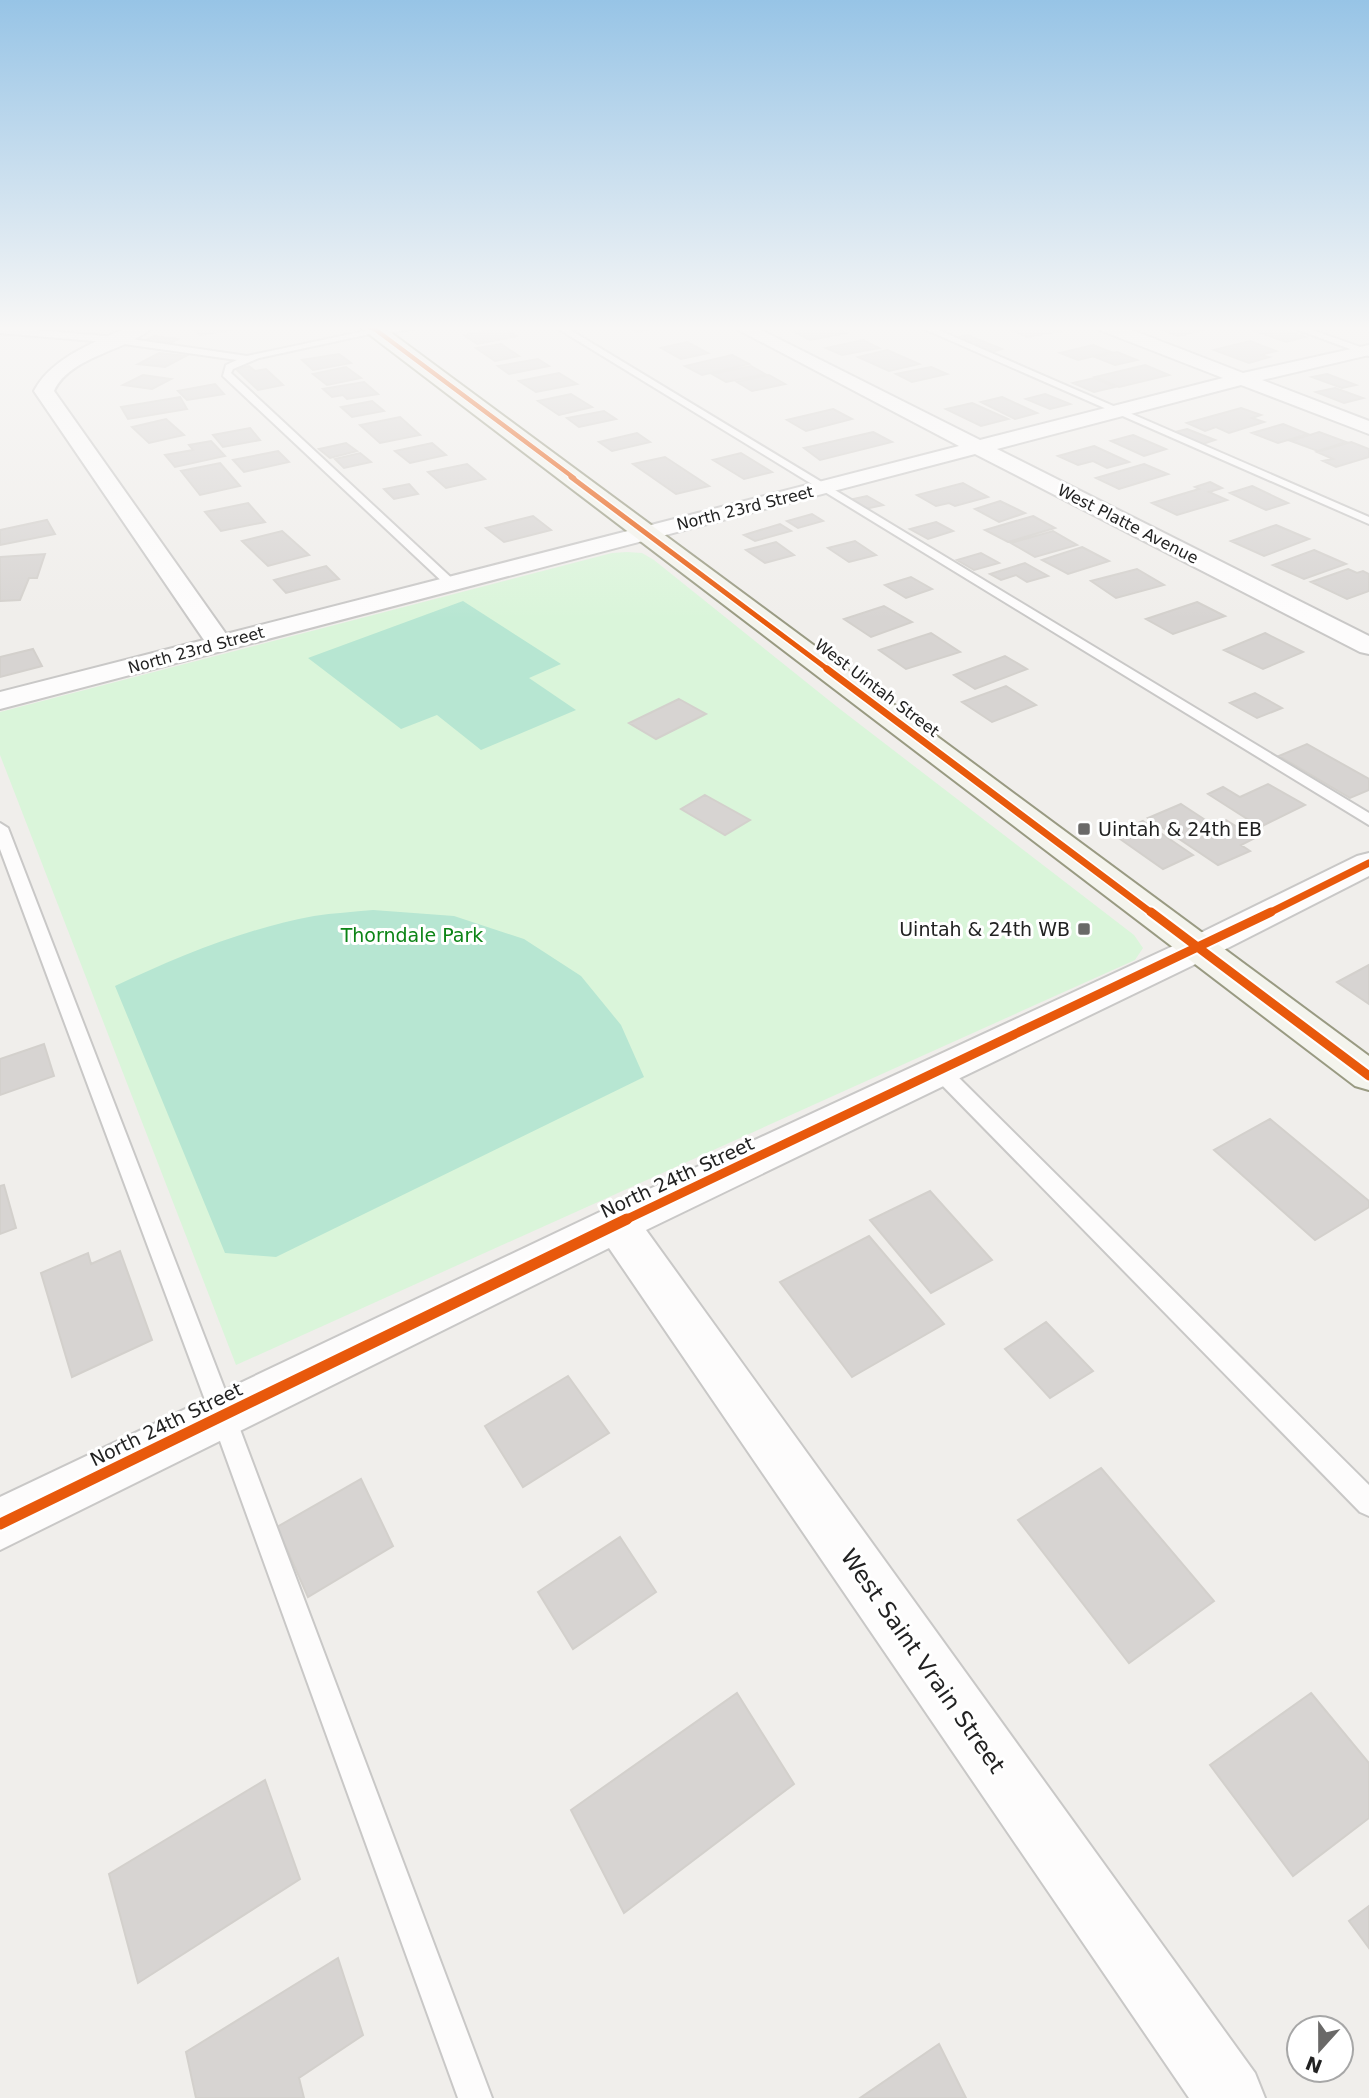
<svg xmlns="http://www.w3.org/2000/svg" width="1369" height="2098" font-family="'DejaVu Sans',sans-serif">
<rect width="100%" height="100%" fill="#f0eeeb"/>
<path fill="#daf5da" d="M 627,552 L 642,553 L 654,560 L 836,706 L 1134,935 L 1143,948 L 1135,960 L 236,1365 L 0,755 L 0,712 L 612,553 Z"/>
<path fill="#b7e6d2" d="M 463,601 L 561,664 L 529,678 L 576,710 L 481,750 L 437,715 L 401,729 L 308,658 Z
M 373,910 L 454,916 L 524,939 L 581,976 L 621,1025 L 644,1077 L 276,1257 L 225,1253 L 115,986 C 179,956 244,929 314,916 C 333,913 353,912 373,910 Z"/>
<path fill="#d7d4d2" stroke="#d3d0cc" stroke-width="2" d="M 197,325 L 248,325 L 250,327 L 200,335 L 190,326 Z
M 625,325 L 669,325 L 637,332 Z
M 830,325 L 846,333 L 810,340 L 794,332 Z
M 1027,325 L 1048,325 L 1061,331 L 1027,337 L 1008,329 Z
M 1170,325 L 1204,325 L 1212,328 L 1178,336 L 1158,328 Z
M 1274,327 L 1305,337 L 1286,342 L 1255,331 Z
M 504,328 L 517,336 L 477,344 L 464,335 Z
M 967,335 L 1002,349 L 991,352 L 956,338 Z
M 154,336 L 178,339 L 167,345 L 142,342 Z
M 863,340 L 879,348 L 842,355 L 826,348 Z
M 1250,341 L 1276,351 L 1260,355 L 1269,357 L 1249,363 L 1214,350 Z
M 687,342 L 708,353 L 681,359 L 661,348 Z
M 501,344 L 519,356 L 495,361 L 476,348 Z
M 1093,345 L 1111,352 L 1078,360 L 1060,353 Z
M 887,350 L 919,364 L 889,371 L 858,357 Z
M 1117,352 L 1137,360 L 1115,365 L 1095,357 Z
M 159,353 L 186,356 L 165,367 L 138,364 Z
M 339,354 L 351,363 L 313,370 L 302,360 Z
M 732,355 L 749,364 L 702,375 L 685,366 Z
M 538,359 L 549,366 L 509,374 L 498,366 Z
M 1145,365 L 1169,375 L 1119,387 L 1095,377 Z
M 249,366 L 255,371 L 266,369 L 283,385 L 258,390 L 236,369 Z
M 751,366 L 765,374 L 726,382 L 712,374 Z
M 346,367 L 361,378 L 327,385 L 313,374 Z
M 931,367 L 947,374 L 912,382 L 896,374 Z
M 559,373 L 577,384 L 536,392 L 519,381 Z
M 1327,374 L 1356,385 L 1342,388 L 1312,377 Z
M 143,375 L 171,379 L 152,389 L 123,385 Z
M 769,375 L 785,384 L 752,391 L 737,382 Z
M 1094,378 L 1115,387 L 1094,392 L 1073,383 Z
M 364,382 L 378,394 L 347,399 L 343,395 L 332,397 L 323,389 Z
M 215,384 L 224,394 L 187,400 L 178,391 Z
M 1335,388 L 1363,398 L 1344,403 L 1316,392 Z
M 571,394 L 592,407 L 559,415 L 538,401 Z
M 1045,394 L 1070,404 L 1050,409 L 1026,399 Z
M 180,397 L 187,409 L 128,419 L 121,407 Z
M 1002,397 L 1037,413 L 1015,419 L 981,402 Z
M 372,401 L 384,411 L 352,417 L 341,407 Z
M 972,403 L 1008,419 L 981,426 L 946,409 Z
M 1241,408 L 1261,415 L 1252,418 L 1264,422 L 1229,433 L 1216,427 L 1205,431 L 1187,423 Z
M 833,409 L 852,419 L 806,431 L 787,420 Z
M 604,411 L 616,419 L 579,427 L 567,418 Z
M 400,417 L 420,435 L 380,443 L 360,425 Z
M 166,419 L 184,435 L 149,443 L 132,427 Z
M 1283,424 L 1308,434 L 1278,443 L 1252,433 Z
M 250,428 L 260,440 L 223,447 L 213,435 Z
M 1187,429 L 1215,440 L 1203,444 L 1175,432 Z
M 873,432 L 892,442 L 820,460 L 804,448 Z
M 1319,432 L 1346,442 L 1318,451 L 1291,441 Z
M 637,433 L 650,442 L 612,451 L 599,442 Z
M 1133,435 L 1166,449 L 1144,456 L 1111,441 Z
M 211,441 L 225,456 L 175,467 L 165,455 L 193,450 L 189,445 Z
M 1351,442 L 1369,449 L 1369,457 L 1336,467 L 1323,461 L 1333,459 L 1317,452 Z
M 346,443 L 357,451 L 330,458 L 319,449 Z
M 432,443 L 446,455 L 410,463 L 395,451 Z
M 1094,446 L 1129,462 L 1107,468 L 1093,461 L 1078,465 L 1058,456 Z
M 278,451 L 289,462 L 244,472 L 233,460 Z
M 360,453 L 371,462 L 344,468 L 335,459 Z
M 741,453 L 772,472 L 744,479 L 713,460 Z
M 665,457 L 709,486 L 676,494 L 633,464 Z
M 220,463 L 240,486 L 200,495 L 181,471 Z
M 467,464 L 485,479 L 446,488 L 428,472 Z
M 1144,464 L 1168,474 L 1119,489 L 1096,478 Z
M 1210,482 L 1222,488 L 1209,492 L 1227,500 L 1177,515 L 1152,503 L 1199,489 L 1195,487 Z
M 963,483 L 988,497 L 955,506 L 949,503 L 936,506 L 917,495 Z
M 409,484 L 418,494 L 394,499 L 384,489 Z
M 1252,486 L 1288,503 L 1266,510 L 1230,493 Z
M 867,496 L 883,505 L 865,509 L 849,500 Z
M 1000,501 L 1025,513 L 999,522 L 975,509 Z
M 248,503 L 265,522 L 221,531 L 205,512 Z
M 812,514 L 823,521 L 798,528 L 787,521 Z
M 533,516 L 551,530 L 504,542 L 486,528 Z
M 1033,516 L 1055,528 L 1008,542 L 985,530 Z
M 47,520 L 55,534 L 0,545 L 0,530 Z
M 936,522 L 953,531 L 928,539 L 910,529 Z
M 780,524 L 791,531 L 755,541 L 744,535 Z
M 1276,525 L 1309,539 L 1264,556 L 1231,541 Z
M 282,531 L 309,555 L 268,566 L 242,541 Z
M 1053,531 L 1077,545 L 1035,557 L 1011,543 Z
M 855,541 L 876,555 L 849,562 L 828,548 Z
M 776,542 L 794,555 L 765,563 L 746,550 Z
M 1082,547 L 1109,561 L 1068,574 L 1042,560 Z
M 1314,550 L 1346,564 L 1304,579 L 1273,565 Z
M 981,553 L 999,563 L 974,570 L 957,560 Z
M 45,554 L 37,578 L 29,578 L 20,600 L 0,601 L 0,557 Z
M 1025,563 L 1048,576 L 1027,582 L 1016,575 L 1001,580 L 990,574 Z
M 326,566 L 339,579 L 286,593 L 274,580 Z
M 1137,569 L 1164,585 L 1116,598 L 1091,581 Z
M 1348,569 L 1357,573 L 1363,571 L 1369,574 L 1369,591 L 1347,599 L 1311,582 Z
M 911,577 L 932,589 L 906,598 L 885,585 Z
M 1197,602 L 1225,616 L 1173,634 L 1146,619 Z
M 884,606 L 912,622 L 871,637 L 844,619 Z
M 931,633 L 960,652 L 906,669 L 879,650 Z
M 1265,633 L 1303,652 L 1263,669 L 1224,650 Z
M 33,649 L 42,666 L 0,677 L 0,657 Z
M 1005,656 L 1027,669 L 975,689 L 954,675 Z
M 1006,686 L 1036,705 L 992,722 L 962,702 Z
M 1255,693 L 1282,708 L 1257,718 L 1230,703 Z
M 679,699 L 706,714 L 656,739 L 629,723 Z
M 1307,744 L 1369,779 L 1369,790 L 1350,798 L 1279,756 Z
M 1268,784 L 1305,805 L 1260,827 L 1208,794 L 1223,787 L 1240,797 Z
M 705,795 L 750,820 L 725,835 L 681,809 Z
M 1181,804 L 1213,825 L 1226,820 L 1255,838 L 1241,845 L 1250,851 L 1218,865 L 1148,818 Z
M 1143,821 L 1193,855 L 1163,869 L 1113,834 Z
M 1369,965 L 1369,1004 L 1337,982 Z
M 44,1044 L 54,1076 L 0,1095 L 0,1059 Z
M 1270,1119 L 1369,1201 L 1369,1207 L 1315,1240 L 1214,1150 Z
M 4,1185 L 16,1228 L 0,1234 L 0,1186 Z
M 930,1191 L 992,1260 L 931,1293 L 870,1220 Z
M 869,1236 L 944,1324 L 852,1377 L 780,1282 Z
M 120,1251 L 152,1340 L 72,1377 L 41,1273 L 88,1253 L 91,1264 Z
M 1046,1322 L 1093,1371 L 1050,1398 L 1005,1349 Z
M 568,1376 L 609,1433 L 523,1487 L 485,1426 Z
M 1101,1468 L 1214,1601 L 1129,1663 L 1018,1520 Z
M 361,1479 L 393,1546 L 308,1597 L 277,1527 Z
M 620,1537 L 656,1592 L 573,1649 L 538,1592 Z
M 737,1693 L 794,1784 L 624,1913 L 571,1810 Z
M 1311,1693 L 1369,1763 L 1369,1818 L 1293,1876 L 1210,1765 Z
M 265,1780 L 300,1879 L 138,1983 L 109,1874 Z
M 1369,1906 L 1369,1948 L 1349,1921 Z
M 338,1958 L 363,2035 L 299,2078 L 304,2098 L 196,2098 L 186,2052 Z
M 939,2044 L 966,2098 L 860,2098 Z"/>
<g fill="none" stroke-linecap="round" stroke-linejoin="round">
<defs>
<path id="lane" d="M 552,325 L 562,325 L 1369,813 L 1369,825 Z
M 915,325 L 927,325 L 1369,517 L 1369,524 Z
M 1285,325 L 1298,325 L 1369,350 L 1369,356 Z
M 0,327 L 117,337 L 247,356 L 379,328 L 379,332 L 259,358 L 233,369 L 231,373 L 458,584 L 452,588 L 448,587 L 223,376 L 226,365 L 237,360 L 117,343 L 0,333 Z
M 0,823 L 8,828 L 235,1416 L 492,2098 L 458,2098 L 211,1416 L 0,849 Z
M 940,1064 L 947,1066 L 1369,1485 L 1369,1516 L 1360,1512 L 933,1076 L 930,1071 L 933,1066 Z"/>
<path id="street" d="M 132,325 L 154,325 C 133,350 70,355 54,391 L 226,634 L 959,446 L 729,325 L 751,325 L 980,440 L 1223,378 L 1097,329 L 1095,325 L 1119,325 L 1243,373 L 1369,345 L 1369,355 L 1262,380 L 1369,421 L 1369,434 L 1241,385 L 997,449 L 1369,636 L 1369,654 L 1360,652 L 975,454 L 0,709 L 0,692 L 204,640 L 34,391 C 52,356 99,341 132,325 Z
M 375,325 L 414,325 L 412,329 L 376,335 L 367,330 Z
M 1369,853 L 1369,876 L 1212,956 L 646,1230 L 1255,2073 L 1265,2098 L 1189,2098 L 609,1248 L 0,1550 L 0,1497 L 602,1211 L 1186,940 L 1357,856 Z"/>
<path id="secondary" d="M 357,325 L 382,326 L 1369,1056 L 1369,1090 L 1355,1086 Z"/>
</defs>
<use href="#lane" stroke="#c9c8c7" stroke-width="4"/>
<use href="#street" stroke="#c9c8c7" stroke-width="4"/>
<use href="#secondary" stroke="#999a82" stroke-width="4"/>
<use href="#lane" fill="#fdfcfc" fill-rule="evenodd"/>
<use href="#street" fill="#fdfcfc" fill-rule="evenodd"/>
<use href="#secondary" fill="#f4f4ed" fill-rule="evenodd"/>
<defs>
<path id="cycleway-far4" d="M 365,325 L 376,330 L 574,478"/>
<path id="cycleway-far3" d="M 571,477 L 830,671"/>
<path id="cycleway-far2" d="M 827,669 L 1153,914
M 1267,914 L 1369,863"/>
<path id="cycleway-far1" d="M 1151,912 L 1369,1076
M 623,1221 L 1271,912"/>
<path id="cycleway" d="M 0,1524 L 627,1219"/>
</defs>
<use href="#cycleway-far4" stroke="#fff" stroke-width="6"/>
<use href="#cycleway-far3" stroke="#fff" stroke-width="8"/>
<use href="#cycleway-far2" stroke="#fff" stroke-width="10"/>
<use href="#cycleway-far1" stroke="#fff" stroke-width="13"/>
<use href="#cycleway" stroke="#fff" stroke-width="16"/>
<use href="#cycleway-far4" stroke="#e8590c" stroke-width="4.5"/>
<use href="#cycleway-far3" stroke="#e8590c" stroke-width="5"/>
<use href="#cycleway-far2" stroke="#e8590c" stroke-width="7"/>
<use href="#cycleway-far1" stroke="#e8590c" stroke-width="9"/>
<use href="#cycleway" stroke="#e8590c" stroke-width="11"/>
</g>
<linearGradient id="sky" x2="0" y2="1"><stop stop-color="#97c4e6"/><stop offset="0.53" stop-color="#f8f7f6"/><stop offset="1" stop-color="#f8f7f6" stop-opacity="0"/></linearGradient>
<rect width="1369" height="619" fill="url(#sky)"/>
<g fill="#6a6968" stroke="#fff" stroke-width="2.5">
<rect x="1077" y="822" width="14" height="14" rx="3.5"/>
<rect x="1077" y="922" width="14" height="14" rx="3.5"/>
</g>
<g text-anchor="middle" dominant-baseline="central" stroke-width="6" stroke-linejoin="round" paint-order="stroke">
<g font-size="16" fill="#222" stroke="#fff">
<text transform="translate(745 508) rotate(-14)">North 23rd Street</text>
<text transform="translate(1128 524) rotate(27)">West Platte Avenue</text>
<text transform="translate(196 650) rotate(-15)">North 23rd Street</text>
<text transform="translate(877 688) rotate(37)">West Uintah Street</text>
</g>
<g font-size="19" fill="#222" stroke="#fff" text-anchor="start">
<text x="1098" y="829">Uintah &amp; 24th EB</text>
<text x="1070" y="929" text-anchor="end">Uintah &amp; 24th WB</text>
</g>
<g font-size="19" fill="#0c8416" stroke="#fff">
<text x="412" y="935">Thorndale Park</text>
</g>
<g font-size="19" fill="#222" stroke="#fff">
<text transform="translate(677 1177) rotate(-25)">North 24th Street</text>
<text transform="translate(166 1424) rotate(-26)">North 24th Street</text>
</g>
<g font-size="23" fill="#222" stroke="#fff">
<text transform="translate(923 1661) rotate(55)">West Saint Vrain Street</text>
</g>
</g>
<g transform="translate(1320 2049) rotate(201)"><circle r="33" fill="#ffffff" stroke="#a7a7a7" stroke-width="2"/>
<path d="M0-5L12 26L0 18L-12 26Z" fill="#6a6968"/>
<text y="-10" font-size="19" font-weight="bold" text-anchor="middle" fill="#222222">N</text>
</g>
</svg>
